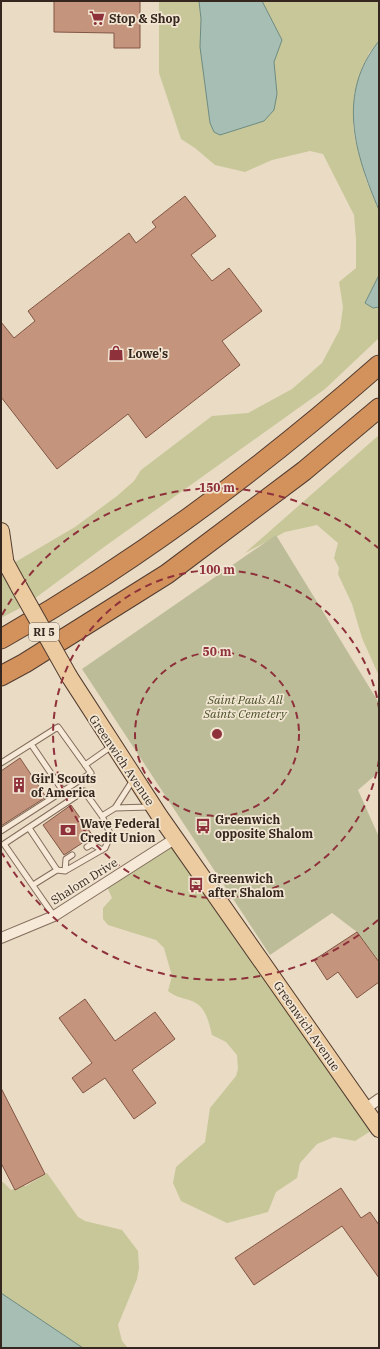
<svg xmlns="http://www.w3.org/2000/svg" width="380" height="1349" font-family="'IBM Plex Serif',serif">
<rect width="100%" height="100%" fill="#eadbc4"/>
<path fill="#c7c799" d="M 159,1 L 199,1 L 201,19 L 200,47 L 210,123 L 277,94 L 274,62 L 282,40 L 262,1 L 379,1 L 379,41 L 369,53 L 362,68 L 354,95 L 353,126 L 355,139 L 366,180 L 379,210 L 379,275 L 365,303 L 373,308 L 379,307 L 379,338 L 325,389 L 104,547 L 26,605 L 1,618 L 1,561 L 12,564 L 75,527 L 117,496 L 134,481 L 141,470 L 212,416 L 248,413 L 292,389 L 322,363 L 340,329 L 343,307 L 339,282 L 356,268 L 356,239 L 354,215 L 323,154 L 310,151 L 272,160 L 245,172 L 215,165 L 195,148 L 181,139 L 159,73 Z
M 379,435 L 379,676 L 362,638 L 352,604 L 338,574 L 339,568 L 334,558 L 338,543 L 317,525 L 285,532 L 245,553 Z
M 175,840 L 377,1127 L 355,1141 L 334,1137 L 317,1144 L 300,1163 L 297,1178 L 276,1192 L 268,1212 L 227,1223 L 181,1201 L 173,1183 L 176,1167 L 205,1142 L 210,1108 L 236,1076 L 238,1069 L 237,1055 L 226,1042 L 212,1035 C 208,1020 206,1005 189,1000 C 180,997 176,997 168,991 L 172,976 L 164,948 L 156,940 L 108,925 L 103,919 L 103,908 L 112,898 L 104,880 Z
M 47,1173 L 78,1217 L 85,1221 L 122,1230 L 138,1251 L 139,1268 L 137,1279 L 118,1325 L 122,1341 L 128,1348 L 83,1348 L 1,1293 L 1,1182 L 3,1182 L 11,1190 L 21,1186 L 26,1186 Z"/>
<path fill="#bcbd98" d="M 276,535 L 379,703 L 379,772 L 358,790 L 379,837 L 379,961 L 357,932 L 332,913 L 270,955 L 82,669 Z"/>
<path fill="#a6beb4" stroke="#6d8b81" d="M 199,1 L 262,1 L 282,40 L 274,62 L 277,94 L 274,110 L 264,121 L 220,135 L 214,132 L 210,123 L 200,47 L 201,19 Z
M 379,41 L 379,210 C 355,154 336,94 379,41 Z
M 379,275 L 379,307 L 373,308 L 365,303 Z
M 1,1293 L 83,1348 L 1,1348 Z"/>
<path fill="#c5947d" stroke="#815644" d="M 54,1 L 140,1 L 140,48 L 114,48 L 114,33 L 54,32 Z
M 185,196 L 216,236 L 191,255 L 212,281 L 229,268 L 262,311 L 222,341 L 240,365 L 146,438 L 128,414 L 57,469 L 1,397 L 1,322 L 14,338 L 35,321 L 28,311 L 129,233 L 136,243 L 156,227 L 152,222 Z
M 20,758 L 46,797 L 1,826 L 1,771 Z
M 71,805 L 93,836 L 64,855 L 43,825 Z
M 357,932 L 379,962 L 379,982 L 357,998 L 338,972 L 327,980 L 314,960 Z
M 85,999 L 115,1041 L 155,1012 L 175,1039 L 132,1070 L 156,1103 L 134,1119 L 105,1078 L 83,1093 L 72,1078 L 92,1063 L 59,1018 Z
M 1,1088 L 45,1174 L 15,1190 L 1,1163 Z
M 341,1188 L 361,1218 L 370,1212 L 379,1225 L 379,1278 L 342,1226 L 254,1285 L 235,1258 Z"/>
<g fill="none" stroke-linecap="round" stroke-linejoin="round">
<defs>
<path id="lane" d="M 31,744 L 63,791
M 1,763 L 58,727 L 91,773 L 1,831
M 85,765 L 112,746
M 133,780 L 115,808 L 150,807
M 29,828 L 57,870
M 87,847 L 92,844 L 102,850
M 65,871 L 66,859 L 72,855
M 33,885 L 57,870 L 65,871 L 105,848 L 109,839 L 109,831 L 102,816
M 54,916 L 4,844 L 84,791 L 102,816 L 115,808"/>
<path id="street" d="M 1,938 L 54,916 L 176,838
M 365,1109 L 379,1099"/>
<path id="primary" d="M 1,531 L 5,559
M 1,554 L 19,587
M 69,676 L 159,815 L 379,1129"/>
<path id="highway" d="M 1,639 C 136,562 262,468 379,365
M 1,676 L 25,663 L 167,574 L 304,471 L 379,408"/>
</defs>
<use href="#lane" stroke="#836d5c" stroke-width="7"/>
<use href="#street" stroke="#836d5c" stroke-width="12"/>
<use href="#primary" stroke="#523c30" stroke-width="18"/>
<use href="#highway" stroke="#523c30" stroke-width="21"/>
<use href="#lane" stroke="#f6e9d7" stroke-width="5"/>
<use href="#street" stroke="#f6e9d7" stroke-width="10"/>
<use href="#primary" stroke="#ebcb9f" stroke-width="16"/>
<use href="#highway" stroke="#d3925c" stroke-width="19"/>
<defs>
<path id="primary-bridge" d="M 19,587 L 69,676"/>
</defs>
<use href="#primary-bridge" stroke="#523c30" stroke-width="18" stroke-linecap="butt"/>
<use href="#primary-bridge" stroke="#ebcb9f" stroke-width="16"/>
</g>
<g fill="none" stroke="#8e313b" stroke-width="2" stroke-dasharray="7 5">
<circle cx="217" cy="734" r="82"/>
<path d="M379 760A164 164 0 1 1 379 708"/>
<path d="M378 920A246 246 0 0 1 2 853M2 615A246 246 0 0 1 378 548"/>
</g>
<defs>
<symbol id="supermarket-bare" viewBox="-9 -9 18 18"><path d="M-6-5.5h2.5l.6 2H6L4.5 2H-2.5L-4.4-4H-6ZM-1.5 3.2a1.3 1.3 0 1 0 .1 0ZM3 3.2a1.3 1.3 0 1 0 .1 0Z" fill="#8e313b" stroke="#f2e6d3" stroke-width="2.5" paint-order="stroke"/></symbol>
<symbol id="shop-bare" viewBox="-9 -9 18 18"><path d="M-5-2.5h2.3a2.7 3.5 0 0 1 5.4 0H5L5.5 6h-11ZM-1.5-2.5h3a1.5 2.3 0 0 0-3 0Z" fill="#8e313b" stroke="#f2e6d3" stroke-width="2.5" paint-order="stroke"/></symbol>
<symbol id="building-bare" viewBox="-9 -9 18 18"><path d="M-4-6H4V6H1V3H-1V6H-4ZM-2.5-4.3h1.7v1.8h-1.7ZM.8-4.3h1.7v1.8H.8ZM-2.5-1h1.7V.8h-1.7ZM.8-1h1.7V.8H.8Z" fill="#8e313b" stroke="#f2e6d3" stroke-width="2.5" paint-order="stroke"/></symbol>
<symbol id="bus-bare" viewBox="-9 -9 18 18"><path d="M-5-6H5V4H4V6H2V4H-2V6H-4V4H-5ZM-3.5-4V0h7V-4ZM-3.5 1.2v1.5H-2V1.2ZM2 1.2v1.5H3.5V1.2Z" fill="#8e313b" stroke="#f2e6d3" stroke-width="2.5" paint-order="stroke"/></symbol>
<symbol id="bank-bare" viewBox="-9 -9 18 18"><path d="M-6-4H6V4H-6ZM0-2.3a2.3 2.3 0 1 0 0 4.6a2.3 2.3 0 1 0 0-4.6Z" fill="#8e313b" stroke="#f2e6d3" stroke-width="2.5" paint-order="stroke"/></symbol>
</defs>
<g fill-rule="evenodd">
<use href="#supermarket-bare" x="86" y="7" width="22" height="22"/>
<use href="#shop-bare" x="105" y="342" width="22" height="22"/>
<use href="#building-bare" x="8" y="774" width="22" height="22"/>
<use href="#bus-bare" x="192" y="815" width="22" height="22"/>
<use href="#bank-bare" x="57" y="819" width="22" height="22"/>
<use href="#bus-bare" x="185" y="874" width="22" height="22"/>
</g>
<g text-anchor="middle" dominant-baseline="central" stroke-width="3.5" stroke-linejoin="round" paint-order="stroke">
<rect fill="#f2e6d3" stroke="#6e6055" stroke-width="1" x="29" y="623" width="30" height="18" rx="3"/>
<g font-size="11" font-weight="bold" fill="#35271f">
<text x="44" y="632">RI 5</text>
</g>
<g font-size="12" font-weight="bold" fill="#35271f" stroke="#f2e6d3" text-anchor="start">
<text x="109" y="18">Stop &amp; Shop</text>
<text x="128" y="353">Lowe's</text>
<text x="31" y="778">Girl Scouts<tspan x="31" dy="14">of America</tspan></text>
<text x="215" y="819">Greenwich<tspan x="215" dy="14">opposite Shalom</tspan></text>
<text x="80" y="823">Wave Federal<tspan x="80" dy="14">Credit Union</tspan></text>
<text x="208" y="878">Greenwich<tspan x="208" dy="14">after Shalom</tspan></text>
</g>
<g font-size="12" font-style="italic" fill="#494f27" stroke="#f2e6d3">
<text x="245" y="699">Saint Pauls All<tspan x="245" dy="14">Saints Cemetery</tspan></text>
</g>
<g font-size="12" fill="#35271f" stroke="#f2e6d3">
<text transform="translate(122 760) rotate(56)">Greenwich Avenue</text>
<text transform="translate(84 881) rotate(-32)">Shalom Drive</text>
<text transform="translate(307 1026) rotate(55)">Greenwich Avenue</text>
</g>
</g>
<circle cx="217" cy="734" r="6" fill="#8e313b" stroke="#f2e6d3" stroke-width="2"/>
<g font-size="12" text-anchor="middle" font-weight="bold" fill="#8e313b" stroke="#f2e6d3" stroke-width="3.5" stroke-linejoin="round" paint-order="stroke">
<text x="217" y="492">150 m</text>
<text x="217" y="574">100 m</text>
<text x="217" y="656">50 m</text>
</g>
<rect width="380" height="1349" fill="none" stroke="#35271f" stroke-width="4"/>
</svg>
